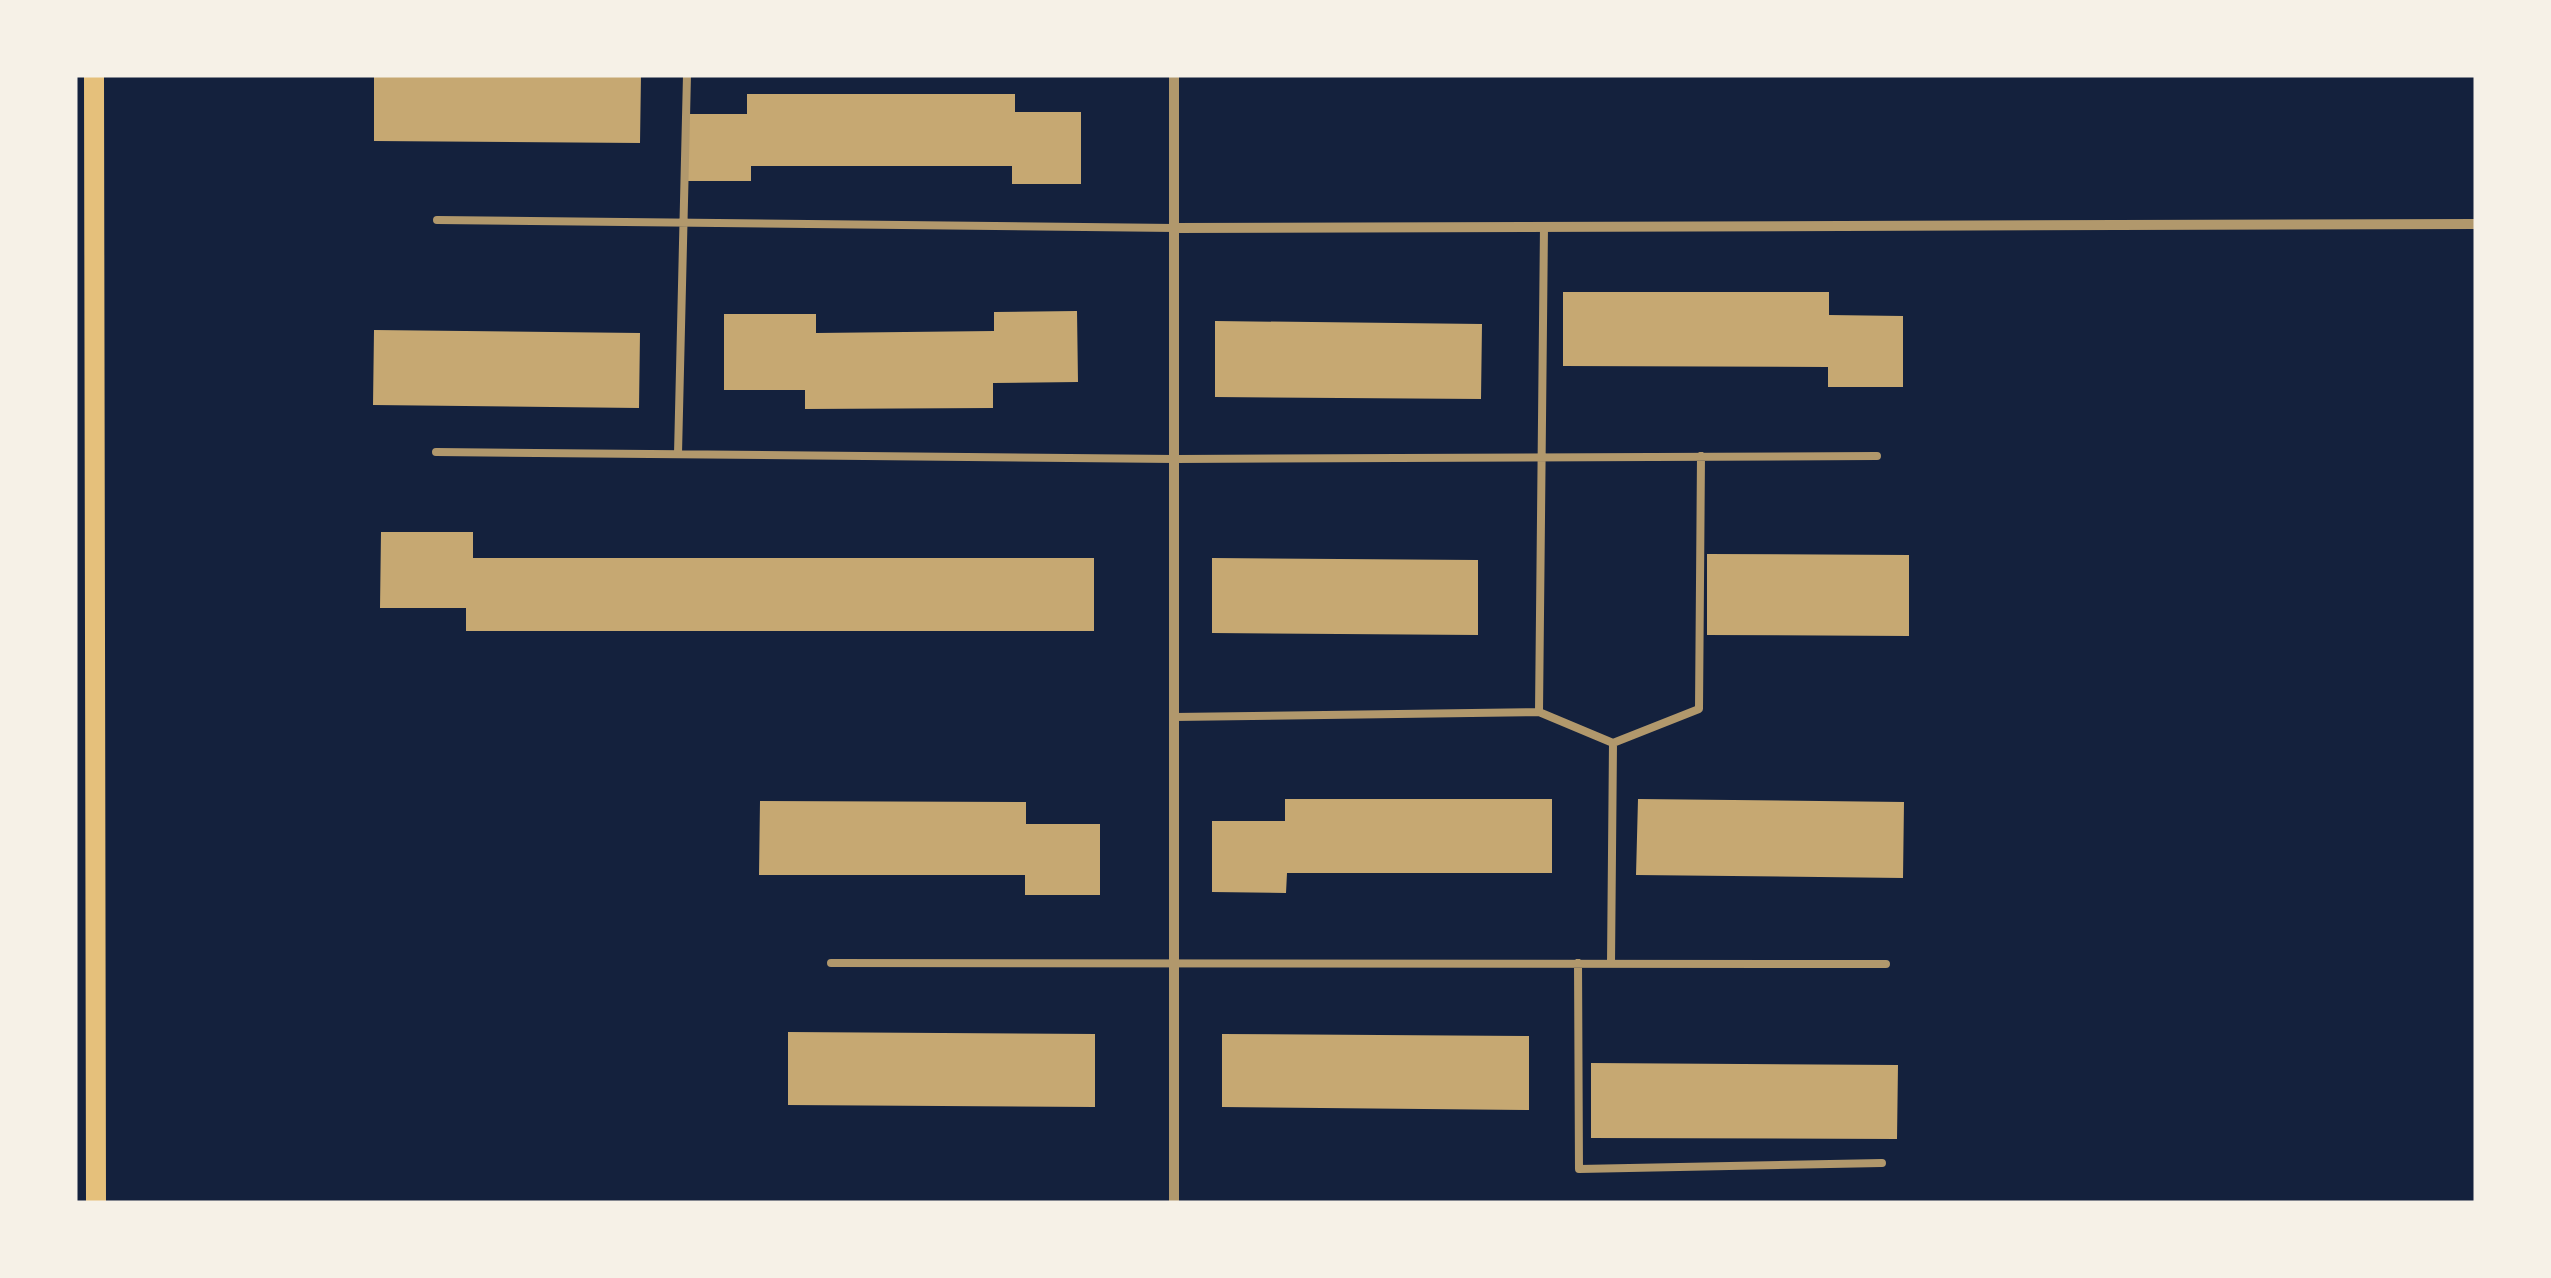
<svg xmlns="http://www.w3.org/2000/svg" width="2551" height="1278" font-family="'Exo 2',sans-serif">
<rect width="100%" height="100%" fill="#14213d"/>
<path fill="#c6a872" d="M 374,75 L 641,75 L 640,143 L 374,141 Z
M 747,94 L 1015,94 L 1015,112 L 1081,112 L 1081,184 L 1012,184 L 1012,166 L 751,166 L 751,181 L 685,181 L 685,114 L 747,114 Z
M 1563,292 L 1829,292 L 1829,315 L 1903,316 L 1903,387 L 1828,387 L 1828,367 L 1563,366 Z
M 1077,311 L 1078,382 L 993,383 L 993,408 L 805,409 L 805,390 L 724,390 L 724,314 L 816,314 L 816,333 L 994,331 L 994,312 Z
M 1215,321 L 1482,324 L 1481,399 L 1215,397 Z
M 374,330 L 640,333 L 639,408 L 373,405 Z
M 381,532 L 473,532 L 473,558 L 1094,558 L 1094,631 L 466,631 L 466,608 L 380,608 Z
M 1707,554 L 1909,555 L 1909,636 L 1707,635 Z
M 1212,558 L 1478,560 L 1478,635 L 1212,633 Z
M 1285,799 L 1552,799 L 1552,873 L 1287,873 L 1286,893 L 1212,892 L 1212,821 L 1285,821 Z
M 1638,799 L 1904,802 L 1903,878 L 1636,875 Z
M 760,801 L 1026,802 L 1026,824 L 1100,824 L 1100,895 L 1025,895 L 1025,875 L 759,875 Z
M 788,1032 L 1095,1034 L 1095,1107 L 788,1105 Z
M 1222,1034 L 1529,1036 L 1529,1110 L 1222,1107 Z
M 1591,1063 L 1898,1065 L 1897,1139 L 1591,1138 Z"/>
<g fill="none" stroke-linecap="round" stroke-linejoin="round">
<path stroke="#b1986c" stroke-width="8" d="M 437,220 L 1175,228
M 1544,226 L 1539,712 L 1613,743 L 1611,963
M 436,452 L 1175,459 L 1877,456
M 678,454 L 687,75
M 1174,717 L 1539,712
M 1613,743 L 1699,709 L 1701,456
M 831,963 L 1886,964
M 1578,963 L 1579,1169 L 1882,1163"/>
<path stroke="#b1986c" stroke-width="10" d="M 1175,228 L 2476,224
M 1174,1203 L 1174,75"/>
<path stroke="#e5c07b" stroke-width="20" d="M 94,75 L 96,1203"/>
</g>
<rect width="2551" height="1278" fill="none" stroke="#f6f1e7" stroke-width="155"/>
</svg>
